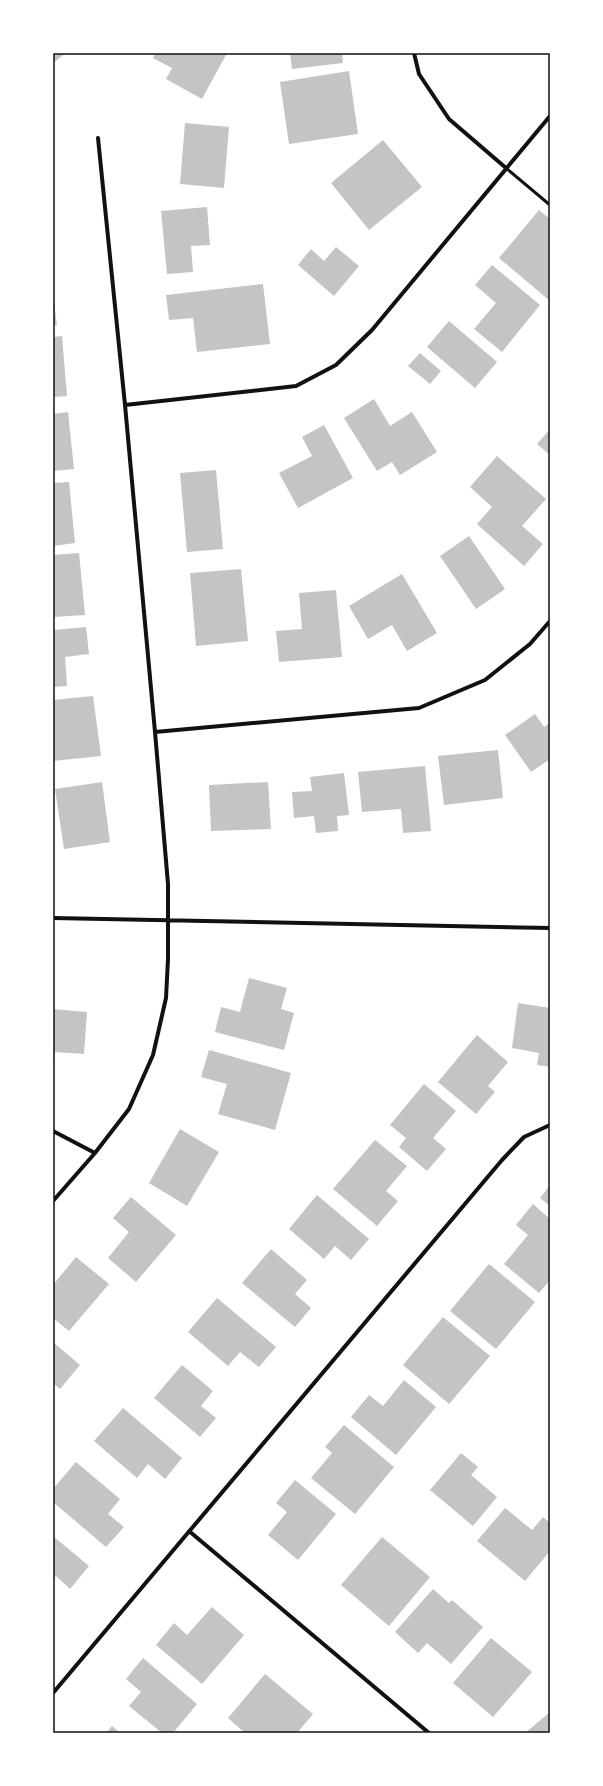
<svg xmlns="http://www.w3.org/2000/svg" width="603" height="1786" font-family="Quicksand,sans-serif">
<rect width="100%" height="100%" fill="#fff"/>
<path fill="#c4c4c4" d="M 53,53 L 66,53 L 53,63 Z
M 156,53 L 227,53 L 202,99 L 166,79 L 172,68 L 153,58 Z
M 290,53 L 342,53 L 343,63 L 292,69 Z
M 349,71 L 358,134 L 289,144 L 280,82 Z
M 185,123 L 229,127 L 224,188 L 180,184 Z
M 383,140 L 422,187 L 369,230 L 331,183 Z
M 207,207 L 210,245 L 191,246 L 193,272 L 167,274 L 161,211 Z
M 539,210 L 550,219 L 550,301 L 499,258 Z
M 336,247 L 359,266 L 334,296 L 298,265 L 311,249 L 324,261 Z
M 492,265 L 540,305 L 502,352 L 474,329 L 496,303 L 475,285 Z
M 263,284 L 270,344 L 197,352 L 193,318 L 169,320 L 166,295 Z
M 53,294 L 57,325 L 53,326 Z
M 449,321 L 497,362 L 475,388 L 427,347 Z
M 62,336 L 67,396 L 53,397 L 53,337 Z
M 420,353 L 441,371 L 430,384 L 408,366 Z
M 374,399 L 390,426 L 412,412 L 437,452 L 400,475 L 392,462 L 377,471 L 344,418 Z
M 68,412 L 74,469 L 53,471 L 53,414 Z
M 324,425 L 353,478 L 298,508 L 279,473 L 312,456 L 302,437 Z
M 550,429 L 550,455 L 537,444 Z
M 497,456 L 546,499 L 522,526 L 543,544 L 524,566 L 477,524 L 492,507 L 470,487 Z
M 216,470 L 223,549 L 187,552 L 180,473 Z
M 69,482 L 75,543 L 53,546 L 53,483 Z
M 469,536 L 505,589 L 476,609 L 440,556 Z
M 79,553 L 85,615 L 53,617 L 53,555 Z
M 241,569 L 248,641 L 196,646 L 190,573 Z
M 402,574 L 437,633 L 407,651 L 392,625 L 368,639 L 349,606 Z
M 336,590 L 342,657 L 279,662 L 276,631 L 302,629 L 299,593 Z
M 86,627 L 89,654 L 65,657 L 67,686 L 53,687 L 53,630 Z
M 93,696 L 101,756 L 53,761 L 53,700 Z
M 535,714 L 544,727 L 550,723 L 550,759 L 531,772 L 505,735 Z
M 498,750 L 503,798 L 444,805 L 438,756 Z
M 425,766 L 431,831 L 403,833 L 401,809 L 362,812 L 358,772 Z
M 344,773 L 349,815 L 337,816 L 338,831 L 316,833 L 314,816 L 294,818 L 292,792 L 312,791 L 310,777 Z
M 102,782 L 110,842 L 64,849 L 55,789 Z
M 268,782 L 271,829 L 211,831 L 209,785 Z
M 249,978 L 287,988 L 281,1009 L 294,1013 L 284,1050 L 215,1032 L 221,1007 L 240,1012 Z
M 518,1003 L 550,1008 L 550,1067 L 537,1065 L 539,1053 L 512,1048 Z
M 53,1009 L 87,1012 L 84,1054 L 55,1052 L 54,1064 Z
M 477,1035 L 508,1062 L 488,1086 L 495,1092 L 476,1114 L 438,1082 Z
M 209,1050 L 291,1073 L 275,1130 L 218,1114 L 227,1084 L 201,1077 Z
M 424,1084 L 456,1111 L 433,1138 L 446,1149 L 427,1171 L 399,1147 L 406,1138 L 390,1125 Z
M 180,1129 L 219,1152 L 187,1206 L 149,1183 Z
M 375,1140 L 407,1166 L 386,1191 L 398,1201 L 377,1226 L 333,1189 Z
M 550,1185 L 550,1206 L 540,1198 Z
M 317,1195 L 369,1239 L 351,1260 L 335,1246 L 324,1259 L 289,1229 Z
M 131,1197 L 176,1235 L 136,1282 L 108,1258 L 129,1232 L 113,1218 Z
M 533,1204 L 550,1219 L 550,1280 L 539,1293 L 504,1264 L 528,1235 L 516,1225 Z
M 271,1249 L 307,1280 L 295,1294 L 311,1308 L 295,1327 L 242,1283 Z
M 76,1257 L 109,1284 L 69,1331 L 53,1318 L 53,1285 Z
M 489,1264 L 535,1302 L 496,1349 L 450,1311 Z
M 217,1298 L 276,1347 L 259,1367 L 240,1352 L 228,1366 L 188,1332 Z
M 443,1317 L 490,1356 L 449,1404 L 403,1365 Z
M 53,1342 L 80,1365 L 60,1389 L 53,1383 Z
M 182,1365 L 213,1391 L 201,1406 L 216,1418 L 200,1437 L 154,1398 Z
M 404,1380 L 436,1407 L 396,1455 L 351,1417 L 369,1395 L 383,1406 Z
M 123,1408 L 182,1458 L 165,1479 L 148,1464 L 137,1478 L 94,1441 Z
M 344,1425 L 394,1467 L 355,1514 L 311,1478 L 332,1453 L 325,1447 Z
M 461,1453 L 478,1467 L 471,1475 L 497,1497 L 473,1526 L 430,1490 Z
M 76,1462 L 120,1499 L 108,1514 L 124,1527 L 106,1547 L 53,1502 L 53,1489 Z
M 295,1480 L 336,1514 L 298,1560 L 268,1535 L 287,1512 L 276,1503 Z
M 505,1508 L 532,1530 L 543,1517 L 550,1523 L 550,1551 L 525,1581 L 477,1541 Z
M 53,1536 L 89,1566 L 70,1589 L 56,1576 L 53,1579 Z
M 382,1537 L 430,1577 L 389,1626 L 341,1585 Z
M 433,1589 L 449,1603 L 452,1600 L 483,1627 L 451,1664 L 427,1643 L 418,1653 L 395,1632 Z
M 212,1607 L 244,1635 L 202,1684 L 156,1645 L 174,1623 L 187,1635 Z
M 491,1638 L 532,1672 L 493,1717 L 453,1683 Z
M 143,1658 L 197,1704 L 173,1733 L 162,1733 L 129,1706 L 141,1692 L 126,1679 Z
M 265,1674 L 313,1714 L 297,1733 L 245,1733 L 228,1718 Z
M 550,1712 L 550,1733 L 525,1733 Z
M 112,1726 L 120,1733 L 106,1733 Z"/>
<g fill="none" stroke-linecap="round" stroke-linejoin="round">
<path stroke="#111" stroke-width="3" d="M 506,168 L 550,205"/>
<path stroke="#111" stroke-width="4" d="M 414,53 L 419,74 L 449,119 L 506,168
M 125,405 L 296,386 L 336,365 L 372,330 L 550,116
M 155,732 L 419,708 L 485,680 L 530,644 L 550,621
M 53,918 L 550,928
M 53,1131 L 95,1153
M 53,1201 L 95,1153 L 129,1109 L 153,1055 L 166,998 L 168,959 L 168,884 L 155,732 L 125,405 L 98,138
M 189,1531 L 429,1733
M 53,1693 L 502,1160 L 524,1137 L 550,1125"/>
</g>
<rect width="603" height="1786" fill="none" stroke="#ffffff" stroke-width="108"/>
<rect x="54" y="54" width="495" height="1678" fill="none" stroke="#111" stroke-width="1.5"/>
</svg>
